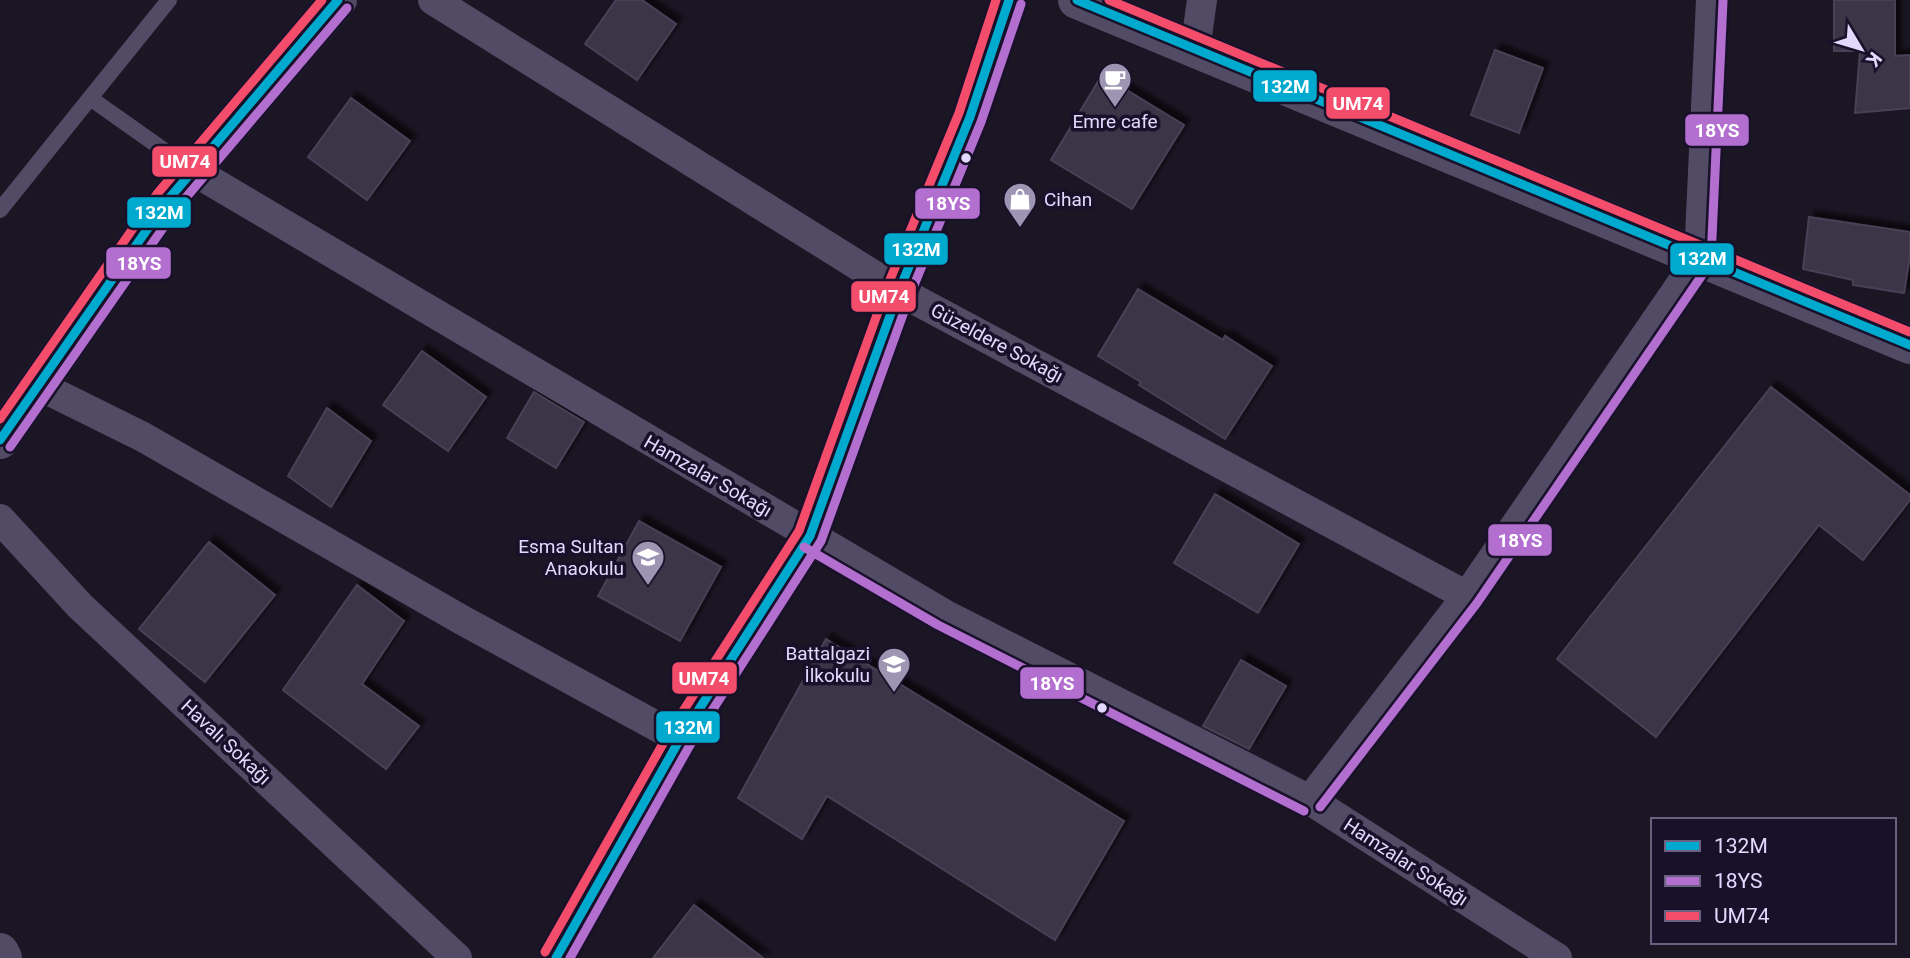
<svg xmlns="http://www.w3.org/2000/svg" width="1910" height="958" font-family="Roboto,sans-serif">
<defs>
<filter id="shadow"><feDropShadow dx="6" dy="-6" stdDeviation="2" flood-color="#0009"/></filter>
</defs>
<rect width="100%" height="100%" fill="#1b1624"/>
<path fill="#3a3446" stroke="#494157" stroke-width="2" filter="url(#shadow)" d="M 616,0 L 642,0 L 676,24 L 637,80 L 585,44 Z
M 1834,0 L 1895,0 L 1895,56 L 1910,55 L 1910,108 L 1855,113 L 1860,51 L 1834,51 Z
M 1495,50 L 1543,68 L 1519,133 L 1471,115 Z
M 1102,75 L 1184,125 L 1132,209 L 1051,160 Z
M 351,98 L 410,141 L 367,200 L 308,157 Z
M 1809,217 L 1910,232 L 1910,255 L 1904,293 L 1853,285 L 1853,280 L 1803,269 Z
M 1138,289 L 1223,340 L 1225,336 L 1272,366 L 1225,439 L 1139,385 L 1141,382 L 1098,356 Z
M 422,351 L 486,397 L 448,451 L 383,405 Z
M 1771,387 L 1910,495 L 1910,500 L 1863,560 L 1819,525 L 1656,737 L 1557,659 Z
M 534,392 L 584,422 L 556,468 L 507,438 Z
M 327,408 L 371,441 L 331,507 L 288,476 Z
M 1215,494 L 1299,544 L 1258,613 L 1174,563 Z
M 639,521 L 721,567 L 680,641 L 598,596 Z
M 209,542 L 275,595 L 205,682 L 139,629 Z
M 357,585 L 404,621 L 362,684 L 419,726 L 386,769 L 283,690 Z
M 826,639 L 1124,821 L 1055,940 L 827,796 L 802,839 L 738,798 Z
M 1241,660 L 1286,686 L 1249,749 L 1203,726 Z
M 694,905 L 763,958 L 653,958 Z"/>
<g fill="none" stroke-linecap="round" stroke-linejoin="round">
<path stroke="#514b65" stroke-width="16" d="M 90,98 L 169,0
M 0,210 L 90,98 L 192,170"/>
<path stroke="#514b65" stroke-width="30" d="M 433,0 L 899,291 L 1467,596
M 1195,50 L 1202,0
M 192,170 L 944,614 L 1310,800 L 1557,958
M 38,385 L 143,437 L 462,620 L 680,739
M 0,519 L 80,606 L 457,958
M 1310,800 L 1467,596 L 1699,258 L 1711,0
M 556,958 L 680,739 L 810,536 L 899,291 L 970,117 L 1009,0"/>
<path stroke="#514b65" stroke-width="38" d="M 1077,0 L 1910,345
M 0,440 L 167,201 L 338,0
M 0,952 L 3,958"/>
<defs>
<path id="bus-1" d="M 1077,0 L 1910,345
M 0,440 L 167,201 L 338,0
M 556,958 L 680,739 L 810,536 L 899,291 L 970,117 L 1009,0"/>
<path id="bus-2" d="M 1711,259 L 1723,1
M 10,447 L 177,208 L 347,8
M 804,547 L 938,625 L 1304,811
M 1320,807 L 1477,603 L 1709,265
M 570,958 L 690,745 L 821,541 L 910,295 L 981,122 L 1021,4"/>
<path id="bus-3" d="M 1109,0 L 1910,332
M 0,419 L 157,194 L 322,0
M 545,952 L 669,733 L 799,531 L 887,287 L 959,113 L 996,0"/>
</defs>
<use href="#bus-1" stroke="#19102a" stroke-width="14"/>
<use href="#bus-2" stroke="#19102a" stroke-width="14"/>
<use href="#bus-3" stroke="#19102a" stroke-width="14"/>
<use href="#bus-1" stroke="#00a9ce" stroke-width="9"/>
<use href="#bus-2" stroke="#b36fd0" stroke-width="9"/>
<use href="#bus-3" stroke="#f44d6c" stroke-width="9"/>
</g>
<defs>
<symbol id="cafe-pin" viewBox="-11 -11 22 30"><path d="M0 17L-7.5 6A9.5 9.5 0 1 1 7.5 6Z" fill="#9d95b2" stroke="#19102a"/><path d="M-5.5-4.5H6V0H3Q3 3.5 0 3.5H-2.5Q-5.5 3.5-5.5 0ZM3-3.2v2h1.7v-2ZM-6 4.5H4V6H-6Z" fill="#fff"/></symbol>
<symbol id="shop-pin" viewBox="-11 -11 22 30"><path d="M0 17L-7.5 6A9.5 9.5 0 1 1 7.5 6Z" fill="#9d95b2" stroke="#19102a"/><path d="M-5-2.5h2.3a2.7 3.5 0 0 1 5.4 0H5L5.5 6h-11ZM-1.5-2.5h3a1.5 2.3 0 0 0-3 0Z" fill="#fff"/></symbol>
<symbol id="school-pin" viewBox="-11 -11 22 30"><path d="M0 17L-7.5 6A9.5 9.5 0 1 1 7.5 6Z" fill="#9d95b2" stroke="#19102a"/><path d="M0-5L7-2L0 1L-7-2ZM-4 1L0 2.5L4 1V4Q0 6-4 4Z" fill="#fff"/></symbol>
</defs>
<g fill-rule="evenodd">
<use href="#cafe-pin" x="1096" y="60" width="38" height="52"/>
<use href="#shop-pin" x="1001" y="180" width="38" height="52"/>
<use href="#school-pin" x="629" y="538" width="38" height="52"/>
<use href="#school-pin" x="875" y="645" width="38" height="52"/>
</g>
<g fill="#e3d9ff" stroke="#19102a" stroke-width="2.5">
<circle cx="966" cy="158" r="6"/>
<circle cx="1102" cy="708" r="6"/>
</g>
<g text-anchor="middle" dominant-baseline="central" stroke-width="7" stroke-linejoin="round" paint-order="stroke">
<g font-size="19" fill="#e3d9ff" stroke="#19102a" text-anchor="end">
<text x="1115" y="121" text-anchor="middle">Emre cafe</text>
<text x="1044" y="199" text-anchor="start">Cihan</text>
<text x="624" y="546">Esma Sultan<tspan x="624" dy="22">Anaokulu</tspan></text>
<text x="870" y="653">Battalgazi<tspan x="870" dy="22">İlkokulu</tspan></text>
</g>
<g font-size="19" fill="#e3d9ff" stroke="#19102a">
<text transform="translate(997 343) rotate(28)">Güzeldere Sokağı</text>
<text transform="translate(708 476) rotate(30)">Hamzalar Sokağı</text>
<text transform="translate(226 742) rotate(43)">Havalı Sokağı</text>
<text transform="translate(1406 862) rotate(33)">Hamzalar Sokağı</text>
</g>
</g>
<g stroke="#19102a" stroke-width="2.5">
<rect x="1252" y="69" width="66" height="34" rx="7" fill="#00a9ce"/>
<rect x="1325" y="86" width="66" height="34" rx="7" fill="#f44d6c"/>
<rect x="1684" y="113" width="66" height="34" rx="7" fill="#b36fd0"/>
<rect x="151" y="145" width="67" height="33" rx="7" fill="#f44d6c"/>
<rect x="914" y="187" width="67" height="33" rx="7" fill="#b36fd0"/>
<rect x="126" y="196" width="66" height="33" rx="7" fill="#00a9ce"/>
<rect x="883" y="232" width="66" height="34" rx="7" fill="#00a9ce"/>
<rect x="1669" y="242" width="66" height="34" rx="7" fill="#00a9ce"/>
<rect x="105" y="246" width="67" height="34" rx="7" fill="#b36fd0"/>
<rect x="850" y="280" width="67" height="33" rx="7" fill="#f44d6c"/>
<rect x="1487" y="523" width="66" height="34" rx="7" fill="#b36fd0"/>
<rect x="671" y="661" width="67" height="34" rx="7" fill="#f44d6c"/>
<rect x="1019" y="666" width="66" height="34" rx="7" fill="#b36fd0"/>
<rect x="655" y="710" width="66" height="34" rx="7" fill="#00a9ce"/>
</g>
<g font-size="19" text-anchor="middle" font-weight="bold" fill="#fff">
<text x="1285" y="93">132M</text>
<text x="1358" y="110">UM74</text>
<text x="1717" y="137">18YS</text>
<text x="185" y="168">UM74</text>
<text x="948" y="210">18YS</text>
<text x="159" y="219">132M</text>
<text x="916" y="256">132M</text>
<text x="1702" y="265">132M</text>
<text x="139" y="270">18YS</text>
<text x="884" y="303">UM74</text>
<text x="1520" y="547">18YS</text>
<text x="704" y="685">UM74</text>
<text x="1052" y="690">18YS</text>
<text x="688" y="734">132M</text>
</g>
<rect x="1651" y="818" width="245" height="126" fill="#19102a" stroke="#6a607f" stroke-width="2"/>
<rect x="1665" y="841" width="35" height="10" fill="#00a9ce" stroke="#6a607f" stroke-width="2"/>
<text x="1714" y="853" font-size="21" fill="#e3d9ff">132M</text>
<rect x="1665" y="876" width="35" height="10" fill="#b36fd0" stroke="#6a607f" stroke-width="2"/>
<text x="1714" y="888" font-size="21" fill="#e3d9ff">18YS</text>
<rect x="1665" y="911" width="35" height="10" fill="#f44d6c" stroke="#6a607f" stroke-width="2"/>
<text x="1714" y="923" font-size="21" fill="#e3d9ff">UM74</text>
<g transform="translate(1861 49) rotate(128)" stroke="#19102a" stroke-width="5" paint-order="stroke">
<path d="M0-5L12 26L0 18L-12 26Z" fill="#e3d9ff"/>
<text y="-10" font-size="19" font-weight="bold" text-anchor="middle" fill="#e3d9ff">K</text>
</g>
</svg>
